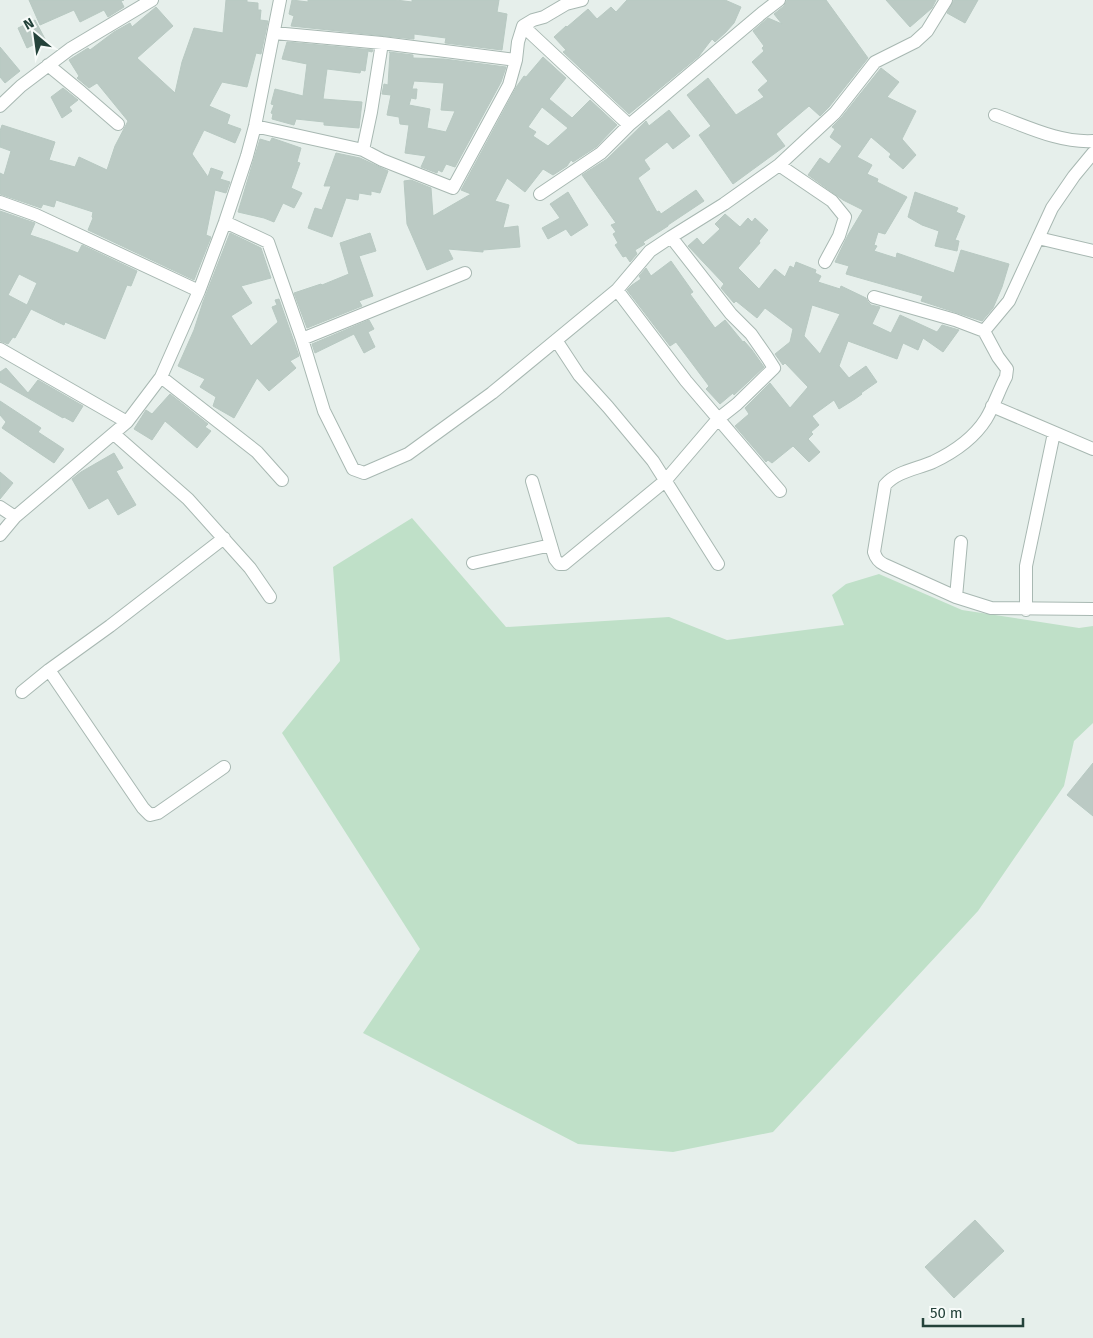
<svg xmlns="http://www.w3.org/2000/svg" width="1093" height="1338" font-family="'Fira Sans',sans-serif">
<rect width="100%" height="100%" fill="#e6efeb"/>
<path fill="#bfe0c8" d="M 412,518 L 506,627 L 669,617 L 727,640 L 844,625 L 832,595 L 846,584 L 879,574 L 962,610 L 1079,628 L 1093,626 L 1093,723 L 1074,741 L 1064,786 L 978,911 L 773,1132 L 673,1152 L 578,1144 L 363,1033 L 420,949 L 282,733 L 340,661 L 333,567 Z"/>
<path fill="#bbcac4" stroke="#b8c9c2" fill-rule="evenodd" d="M 29,0 L 124,0 L 121,1 L 124,7 L 108,17 L 104,10 L 80,22 L 74,10 L 40,25 Z
M 226,0 L 247,0 L 247,2 L 258,3 L 258,10 L 261,10 L 260,20 L 268,21 L 261,54 L 256,53 L 247,87 L 222,82 L 209,106 L 230,115 L 227,124 L 241,129 L 235,143 L 204,130 L 192,154 L 208,177 L 211,168 L 223,172 L 220,179 L 230,182 L 226,193 L 215,190 L 206,235 L 211,237 L 194,280 L 88,230 L 93,218 L 92,217 L 93,212 L 56,200 L 54,207 L 43,204 L 41,208 L 0,194 L 0,173 L 4,175 L 11,151 L 0,147 L 0,131 L 2,125 L 55,142 L 49,160 L 75,167 L 79,157 L 107,170 L 115,146 L 128,121 L 97,83 L 89,88 L 77,78 L 79,76 L 69,60 L 88,48 L 90,50 L 114,32 L 130,23 L 132,27 L 156,7 L 173,26 L 137,58 L 175,93 L 182,62 L 194,28 L 223,33 Z
M 292,0 L 308,2 L 308,0 L 396,0 L 412,2 L 412,0 L 499,0 L 497,12 L 507,14 L 502,50 L 445,43 L 446,38 L 414,34 L 414,39 L 291,26 L 294,16 L 289,14 Z
M 627,0 L 725,0 L 741,7 L 734,23 L 726,32 L 715,42 L 712,39 L 699,56 L 629,114 L 563,52 L 566,50 L 554,37 L 566,26 L 567,27 L 588,9 L 597,19 L 611,7 L 616,12 Z
M 787,0 L 826,0 L 868,58 L 829,107 L 820,116 L 809,106 L 776,134 L 785,146 L 733,184 L 699,135 L 711,126 L 687,95 L 708,78 L 736,115 L 764,97 L 758,90 L 768,81 L 752,62 L 764,51 L 762,48 L 764,46 L 753,31 L 768,18 L 782,24 L 774,14 L 784,6 Z
M 886,0 L 936,0 L 932,8 L 910,27 Z
M 954,0 L 978,0 L 965,23 L 947,13 Z
M 35,20 L 45,39 L 27,48 L 18,28 Z
M 287,42 L 373,50 L 372,52 L 368,51 L 365,71 L 361,70 L 360,73 L 327,69 L 323,99 L 362,102 L 359,128 L 324,125 L 324,122 L 296,119 L 294,125 L 272,119 L 273,114 L 271,113 L 274,105 L 271,104 L 275,89 L 303,96 L 307,64 L 282,59 Z
M 0,47 L 20,71 L 5,83 L 0,77 Z
M 389,52 L 413,55 L 413,58 L 444,59 L 506,67 L 501,82 L 455,167 L 446,164 L 442,172 L 438,170 L 437,173 L 421,167 L 426,156 L 405,153 L 409,125 L 400,124 L 399,117 L 387,115 L 391,95 L 382,94 L 384,84 L 388,85 L 390,53 ZM 414,81 L 444,83 L 441,110 L 455,111 L 446,132 L 427,128 L 430,109 L 409,105 L 411,98 L 416,99 L 417,89 L 412,89 Z
M 543,57 L 566,78 L 549,99 L 572,118 L 590,100 L 617,125 L 596,147 L 573,162 L 571,160 L 567,166 L 553,175 L 543,169 L 525,192 L 507,178 L 495,201 L 509,205 L 503,228 L 518,226 L 520,247 L 483,250 L 483,252 L 448,249 L 453,259 L 427,270 L 407,224 L 404,181 L 411,180 L 431,188 L 433,216 L 471,194 L 461,190 L 517,86 L 524,76 L 526,77 ZM 542,107 L 568,128 L 548,146 L 533,136 L 536,132 L 528,127 Z
M 881,68 L 899,82 L 887,97 L 916,111 L 902,139 L 916,155 L 903,169 L 889,157 L 891,154 L 871,137 L 857,157 L 872,165 L 867,174 L 878,179 L 877,182 L 907,197 L 885,234 L 878,232 L 874,245 L 877,246 L 874,251 L 896,258 L 897,253 L 954,273 L 961,250 L 1009,264 L 1002,287 L 993,308 L 982,321 L 921,301 L 923,296 L 846,274 L 849,266 L 835,262 L 848,235 L 863,210 L 843,200 L 808,175 L 820,158 L 829,164 L 842,146 L 830,137 L 835,129 L 832,127 L 841,118 Z
M 63,88 L 78,100 L 69,107 L 72,111 L 62,118 L 51,97 Z
M 669,110 L 690,136 L 673,149 L 667,142 L 644,160 L 650,169 L 638,178 L 657,212 L 659,211 L 661,214 L 696,190 L 704,201 L 668,225 L 668,226 L 643,242 L 645,244 L 635,250 L 637,254 L 630,262 L 626,256 L 623,257 L 615,245 L 618,243 L 613,234 L 616,232 L 611,225 L 616,223 L 582,175 L 607,159 L 646,121 L 649,126 Z
M 272,138 L 301,148 L 297,162 L 300,163 L 291,188 L 302,193 L 294,208 L 283,203 L 274,222 L 264,218 L 238,212 L 260,139 L 270,142 Z
M 336,153 L 360,158 L 388,171 L 380,193 L 371,191 L 371,195 L 359,193 L 358,200 L 346,198 L 332,237 L 308,228 L 315,208 L 322,210 L 331,186 L 324,186 Z
M 568,192 L 588,225 L 571,236 L 566,229 L 548,239 L 542,228 L 560,218 L 550,204 Z
M 915,192 L 958,208 L 956,212 L 965,216 L 955,240 L 959,241 L 957,251 L 935,246 L 939,231 L 922,225 L 908,217 Z
M 0,211 L 35,223 L 30,235 L 48,241 L 78,253 L 82,245 L 137,271 L 131,286 L 127,285 L 105,339 L 65,322 L 64,325 L 31,309 L 15,338 L 13,337 L 8,344 L 0,341 ZM 19,274 L 37,283 L 27,305 L 8,295 Z
M 725,214 L 740,227 L 748,218 L 752,222 L 755,218 L 768,230 L 759,241 L 760,243 L 738,268 L 759,289 L 775,269 L 785,277 L 790,266 L 794,268 L 796,262 L 816,270 L 815,273 L 821,276 L 818,282 L 840,289 L 841,286 L 866,298 L 868,302 L 871,305 L 880,307 L 872,324 L 891,333 L 900,315 L 937,332 L 942,325 L 959,330 L 943,352 L 923,338 L 918,350 L 903,343 L 897,359 L 848,341 L 839,366 L 849,378 L 866,366 L 877,382 L 861,393 L 862,394 L 855,399 L 839,409 L 834,400 L 812,416 L 819,425 L 811,432 L 813,434 L 808,439 L 820,452 L 809,462 L 793,446 L 772,463 L 768,460 L 766,462 L 735,426 L 749,414 L 745,408 L 770,383 L 790,408 L 808,387 L 785,363 L 783,365 L 775,354 L 790,342 L 793,329 L 765,308 L 757,318 L 736,301 L 734,303 L 721,288 L 724,284 L 688,246 L 697,238 L 703,245 L 720,229 L 715,224 ZM 812,305 L 840,314 L 820,354 L 804,336 Z
M 230,233 L 261,248 L 271,278 L 241,286 L 252,303 L 231,316 L 251,346 L 278,322 L 272,307 L 277,305 L 275,300 L 279,299 L 299,356 L 290,361 L 296,368 L 269,391 L 257,378 L 234,418 L 213,406 L 216,397 L 200,387 L 205,379 L 178,366 L 194,330 L 203,302 Z
M 370,233 L 376,251 L 359,256 L 373,296 L 359,301 L 362,306 L 307,328 L 294,293 L 321,284 L 322,285 L 349,274 L 340,243 Z
M 671,261 L 693,292 L 690,294 L 715,328 L 725,320 L 743,342 L 744,341 L 752,350 L 764,367 L 734,395 L 733,393 L 720,404 L 706,389 L 709,386 L 676,342 L 670,346 L 627,290 L 632,285 L 641,279 L 639,276 L 646,268 L 651,276 Z
M 369,320 L 374,329 L 368,332 L 375,347 L 364,353 L 354,334 L 315,353 L 312,344 Z
M 6,368 L 28,393 L 38,380 L 83,406 L 73,422 L 64,417 L 63,418 L 0,382 L 0,372 Z
M 170,394 L 208,424 L 205,427 L 211,431 L 197,448 L 165,421 L 152,440 L 134,429 L 146,410 L 152,414 Z
M 0,401 L 41,428 L 38,432 L 64,449 L 54,463 L 2,428 L 6,422 L 0,415 Z
M 114,453 L 123,468 L 116,471 L 136,505 L 118,515 L 108,498 L 89,509 L 72,479 L 81,472 Z
M 0,472 L 13,483 L 0,499 Z
M 1093,763 L 1093,816 L 1067,795 Z
M 975,1220 L 1004,1251 L 954,1298 L 925,1267 Z"/>
<g fill="none" stroke-linecap="round" stroke-linejoin="round">
<defs>
<path id="minor" d="M 523,26 L 629,125
M 274,33 L 382,43 L 516,60
M 48,65 L 81,92 L 118,124
M 0,106 L 21,86 L 70,49 L 152,0
M 995,115 C 1026,126 1059,143 1093,141
M 255,126 L 363,150 L 382,160 L 453,188 L 509,85 L 516,60 L 518,42 L 523,26 L 533,20 L 544,17 L 566,4 L 582,0
M 363,150 L 371,112 L 382,43
M 779,165 L 832,201 L 845,217 L 839,236 L 825,262
M 540,194 L 601,153 L 629,125 L 762,13 L 779,0
M 0,202 L 36,215 L 199,291
M 225,222 L 268,242 L 302,339 L 324,411 L 353,469 L 364,473 L 408,454 L 492,393 L 617,290 L 650,251 L 671,237 L 724,204 L 779,165 L 835,113 L 875,62 L 915,42 L 927,31 L 946,0
M 1038,238 L 1093,251
M 617,290 L 686,381 L 780,491
M 874,297 L 955,320 L 984,331 L 1009,301 L 1052,208 L 1074,176 L 1093,153
M 984,331 L 998,357 L 1007,369 L 1006,377 C 999,390 994,406 986,419 C 974,438 954,452 933,462 C 917,469 897,471 885,485 L 874,552 C 876,559 879,562 885,565 L 956,597 L 991,608 L 1093,609
M 302,339 L 465,273
M 556,340 L 579,375 L 608,407 L 653,461 L 718,564
M 0,349 L 127,422
M 161,377 L 257,452 L 282,480
M 992,406 L 1093,449
M 114,434 L 188,499 L 250,568 L 270,597
M 532,481 L 555,559 L 559,564 L 564,564 L 665,481 L 718,419 L 737,404 L 774,368 L 767,357 L 751,334 L 731,314 L 671,237
M 0,507 L 15,517
M 0,535 L 15,517 L 127,422 L 161,377 L 199,291 L 225,222 L 247,156 L 255,126 L 280,0
M 473,563 L 551,545
M 956,597 L 961,542
M 1026,610 L 1026,566 L 1054,433
M 49,670 L 143,808 L 150,815 L 158,813 L 224,767
M 22,692 L 49,670 L 110,626 L 224,538"/>
</defs>
<use href="#minor" stroke="#a8b8b2" stroke-width="14"/>
<use href="#minor" stroke="#fff" stroke-width="12"/>
</g>
<g transform="translate(35 35) rotate(331)" stroke="#f7fbf9" stroke-width="4" paint-order="stroke">
<path d="M0-4L9 19L0 12L-9 19Z" fill="#24423a"/>
<text y="-8" font-size="14" font-weight="bold" text-anchor="middle" fill="#24423a">N</text>
</g>
<path d="M923 1318v8h100v-8" fill="none" stroke="#24423a" stroke-width="2.5"/>
<text x="930" y="1318" font-size="15" fill="#24423a" stroke="#f7fbf9" stroke-width="4" paint-order="stroke">50 m</text>
</svg>
